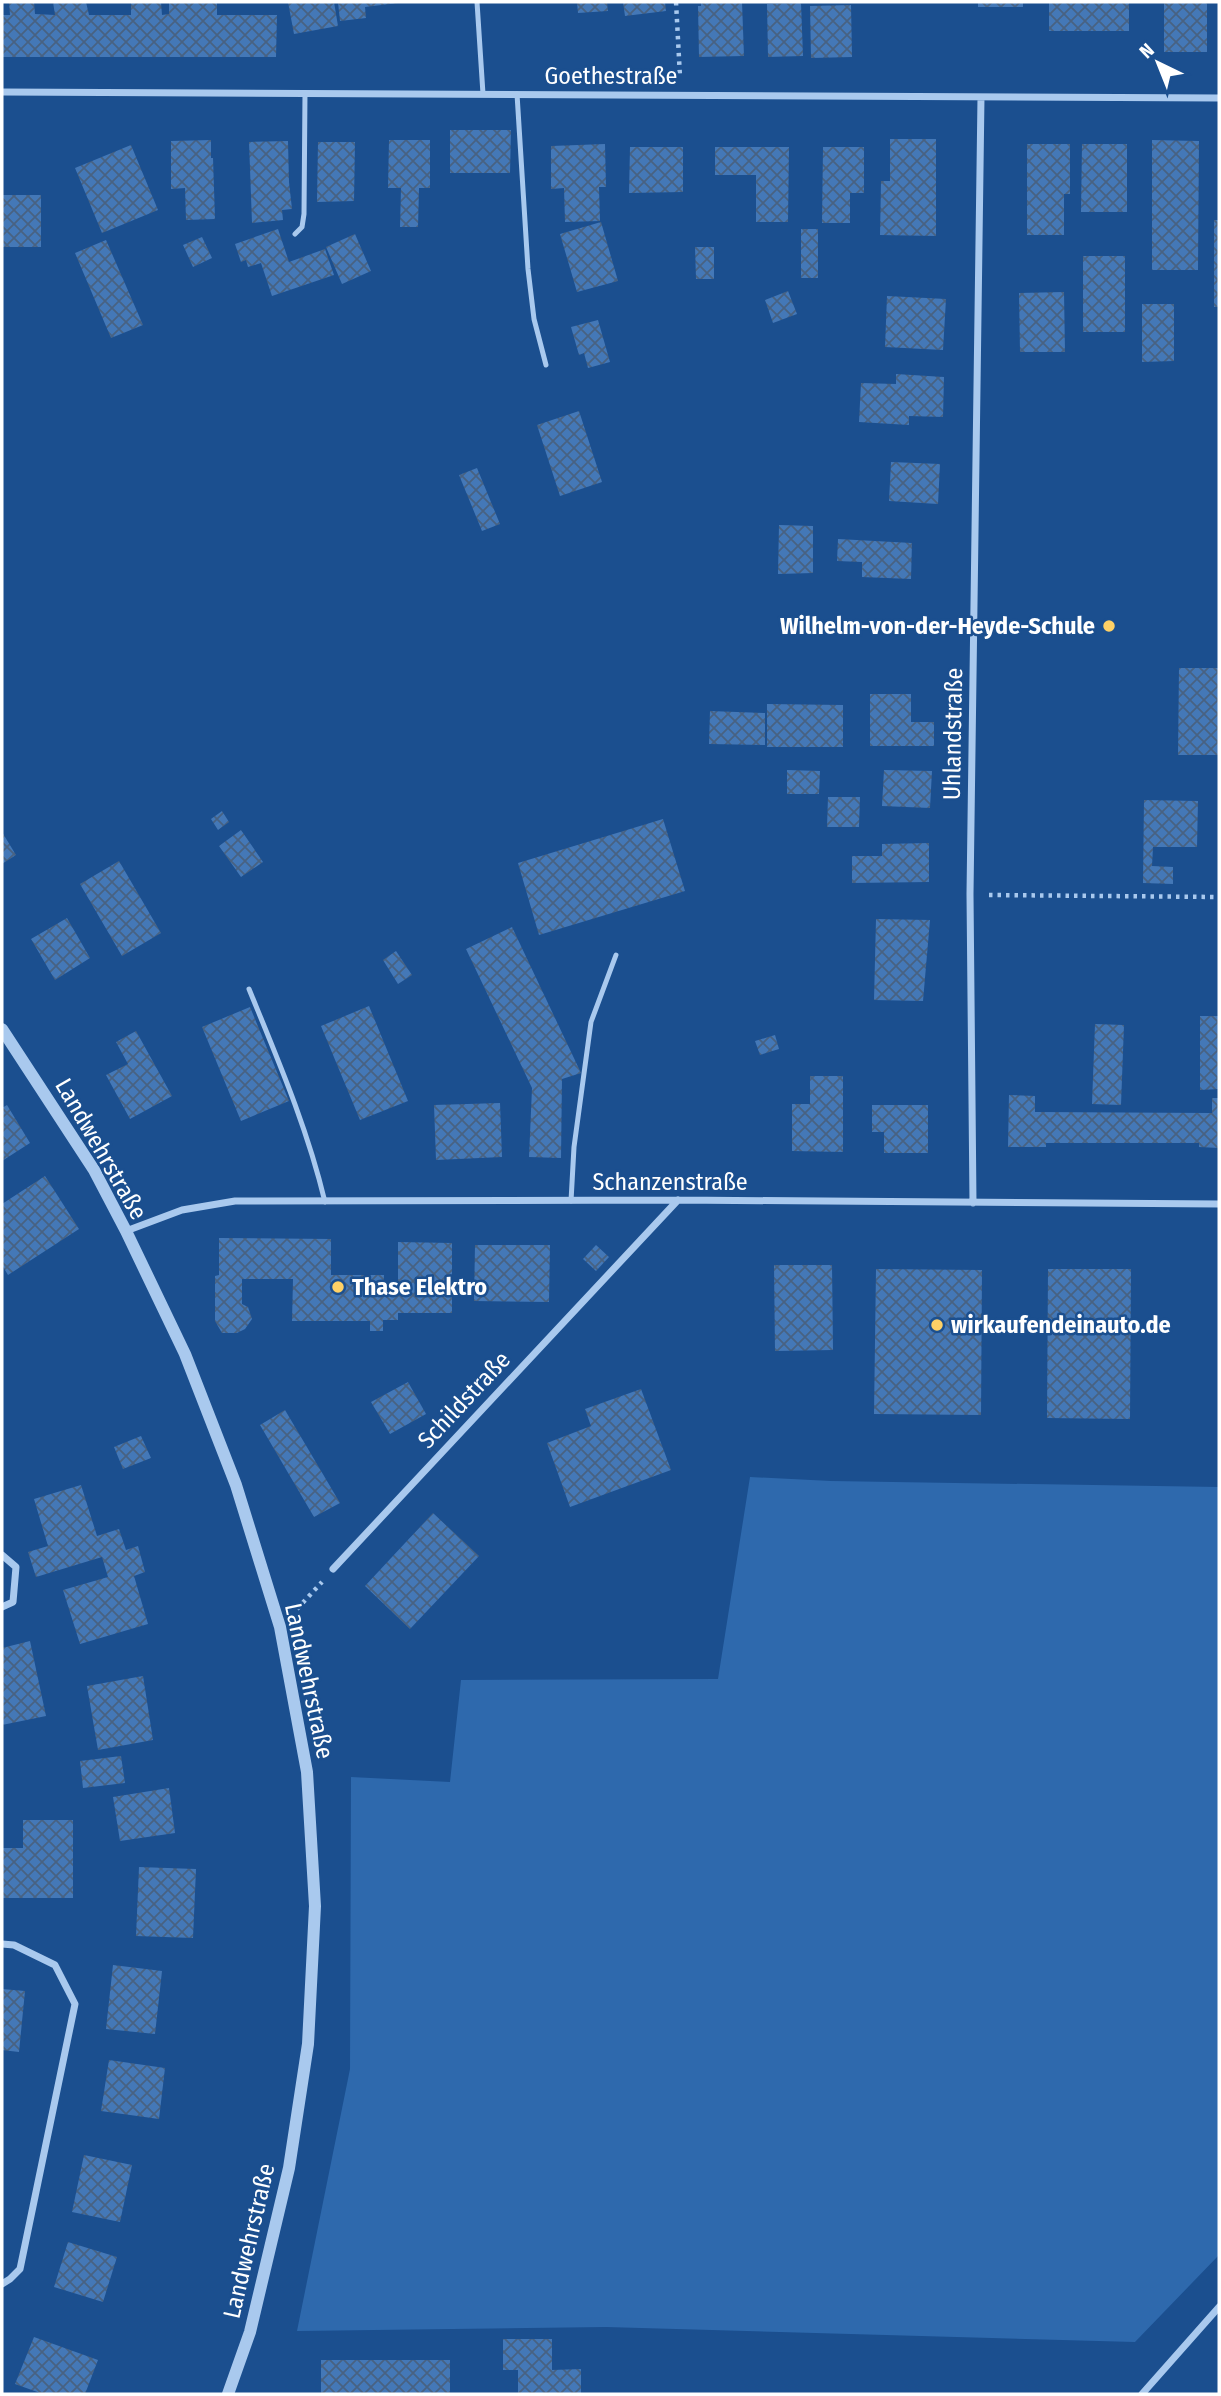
<svg xmlns="http://www.w3.org/2000/svg" width="1221" height="2396" font-family="'Fira Sans Condensed',sans-serif">
<defs>
<pattern id="building-cross-hatch" width="8" height="8" patternUnits="userSpaceOnUse" patternTransform="scale(1.75)"><rect width="8" height="8" fill="#4478b7"/><path d="M0 0l8 8M0 8l8-8" fill="none" stroke="#486282"/></pattern>
</defs>
<rect width="100%" height="100%" fill="#1b4f8f"/>
<path fill="#2e69ad" d="M 750,1477 L 831,1481 L 1219,1487 L 1219,2255 L 1135,2342 L 606,2327 L 297,2331 L 350,2069 L 351,1777 L 450,1782 L 461,1680 L 718,1679 Z"/>
<path fill="url(#building-cross-hatch)" d="M 9,2 L 34,2 L 35,14 L 55,15 L 53,2 L 86,2 L 89,15 L 131,15 L 131,2 L 161,2 L 162,15 L 169,14 L 169,2 L 217,2 L 217,15 L 277,15 L 276,57 L 2,57 L 2,15 L 10,15 Z
M 288,2 L 334,2 L 338,26 L 294,34 Z
M 338,2 L 398,2 L 398,3 L 365,7 L 366,18 L 340,21 Z
M 577,2 L 607,2 L 608,11 L 578,13 Z
M 623,2 L 665,2 L 666,11 L 625,16 Z
M 701,2 L 742,2 L 744,56 L 699,57 L 698,6 L 701,6 Z
M 978,2 L 1023,2 L 1023,7 L 978,7 Z
M 1049,2 L 1129,2 L 1129,31 L 1049,31 Z
M 1164,2 L 1207,2 L 1207,52 L 1164,52 Z
M 801,3 L 803,56 L 768,57 L 767,4 Z
M 851,5 L 852,57 L 811,58 L 810,6 Z
M 450,130 L 511,130 L 510,173 L 450,173 Z
M 890,139 L 936,139 L 936,236 L 880,235 L 881,181 L 890,181 Z
M 211,140 L 211,158 L 213,158 L 215,219 L 186,220 L 185,188 L 171,189 L 171,141 Z
M 389,140 L 430,140 L 430,188 L 419,188 L 418,227 L 400,227 L 401,188 L 388,188 Z
M 1152,140 L 1199,141 L 1198,270 L 1152,270 Z
M 288,141 L 289,182 L 292,209 L 282,210 L 283,220 L 252,223 L 249,142 Z
M 318,142 L 355,142 L 354,201 L 317,202 Z
M 605,144 L 606,187 L 599,187 L 600,221 L 565,222 L 564,188 L 551,189 L 551,146 Z
M 1027,144 L 1070,144 L 1070,194 L 1064,194 L 1064,235 L 1027,235 Z
M 1082,144 L 1127,144 L 1127,212 L 1081,212 Z
M 131,145 L 158,210 L 102,233 L 75,168 Z
M 630,147 L 683,147 L 683,192 L 629,193 Z
M 715,147 L 789,147 L 788,222 L 756,222 L 756,175 L 715,175 Z
M 823,147 L 864,147 L 864,193 L 850,193 L 850,223 L 822,223 Z
M 2,195 L 41,195 L 41,247 L 2,247 Z
M 1214,220 L 1219,220 L 1219,307 L 1214,307 Z
M 601,222 L 618,281 L 577,292 L 560,234 Z
M 278,229 L 289,262 L 325,249 L 334,275 L 272,296 L 261,263 L 248,267 L 246,260 L 241,262 L 235,244 Z
M 801,229 L 818,229 L 818,278 L 801,278 Z
M 355,234 L 371,271 L 342,284 L 326,247 Z
M 202,237 L 212,258 L 193,267 L 183,245 Z
M 106,240 L 143,325 L 111,338 L 75,253 Z
M 695,247 L 714,247 L 714,279 L 696,279 Z
M 1083,256 L 1125,256 L 1125,332 L 1083,332 Z
M 788,291 L 797,314 L 773,323 L 765,300 Z
M 1064,292 L 1065,352 L 1020,352 L 1019,293 Z
M 887,296 L 946,299 L 943,350 L 885,347 Z
M 1142,304 L 1174,304 L 1174,361 L 1142,362 Z
M 598,320 L 610,362 L 588,368 L 584,353 L 579,355 L 571,327 Z
M 896,374 L 944,377 L 943,417 L 909,416 L 909,425 L 859,422 L 861,383 L 896,384 Z
M 579,411 L 602,482 L 560,496 L 537,425 Z
M 891,462 L 940,464 L 938,504 L 889,501 Z
M 477,468 L 500,524 L 482,531 L 459,475 Z
M 779,525 L 813,526 L 813,573 L 778,574 Z
M 838,539 L 912,543 L 911,579 L 862,577 L 862,562 L 837,561 Z
M 1179,668 L 1219,668 L 1219,755 L 1178,755 Z
M 870,694 L 911,694 L 911,722 L 934,722 L 934,746 L 870,746 Z
M 767,704 L 843,705 L 843,747 L 767,747 Z
M 710,711 L 765,713 L 765,745 L 709,744 Z
M 787,770 L 820,771 L 819,794 L 787,794 Z
M 884,770 L 932,771 L 930,808 L 882,806 Z
M 828,797 L 860,797 L 859,827 L 827,827 Z
M 1144,800 L 1198,801 L 1197,847 L 1153,847 L 1152,866 L 1173,867 L 1173,884 L 1143,883 Z
M 222,811 L 229,822 L 218,830 L 211,819 Z
M 663,819 L 685,891 L 539,935 L 518,863 Z
M 241,830 L 263,862 L 241,877 L 219,846 Z
M 2,832 L 16,855 L 2,864 Z
M 929,843 L 929,882 L 852,883 L 852,856 L 882,856 L 882,844 Z
M 119,861 L 161,933 L 122,956 L 80,884 Z
M 67,918 L 90,958 L 55,980 L 31,939 Z
M 876,919 L 930,920 L 923,1001 L 874,1000 Z
M 512,927 L 581,1073 L 562,1079 L 561,1158 L 529,1157 L 532,1088 L 466,949 Z
M 396,951 L 412,975 L 398,984 L 383,960 Z
M 369,1006 L 408,1101 L 360,1120 L 321,1026 Z
M 250,1007 L 289,1101 L 241,1121 L 202,1027 Z
M 1200,1016 L 1219,1016 L 1219,1089 L 1200,1090 Z
M 1095,1024 L 1124,1025 L 1121,1105 L 1092,1104 Z
M 136,1031 L 172,1096 L 130,1119 L 106,1075 L 128,1064 L 116,1042 Z
M 775,1035 L 779,1049 L 760,1055 L 755,1041 Z
M 810,1076 L 843,1076 L 843,1152 L 792,1151 L 792,1104 L 810,1104 Z
M 1009,1095 L 1035,1096 L 1035,1112 L 1212,1113 L 1212,1098 L 1219,1098 L 1219,1148 L 1199,1147 L 1199,1143 L 1046,1143 L 1046,1147 L 1008,1147 Z
M 500,1103 L 502,1157 L 436,1160 L 434,1105 Z
M 7,1105 L 30,1143 L 2,1161 L 2,1108 Z
M 872,1105 L 928,1105 L 928,1153 L 884,1153 L 884,1132 L 872,1132 Z
M 45,1176 L 79,1229 L 8,1275 L 2,1265 L 2,1204 Z
M 219,1238 L 331,1239 L 331,1275 L 384,1275 L 383,1295 L 398,1295 L 398,1242 L 452,1243 L 452,1313 L 398,1313 L 398,1320 L 383,1320 L 383,1331 L 370,1331 L 370,1321 L 292,1321 L 293,1279 L 242,1279 L 242,1304 L 248,1307 L 252,1319 L 245,1329 L 237,1333 L 222,1333 L 215,1321 L 215,1276 L 219,1275 Z
M 475,1245 L 550,1245 L 549,1302 L 474,1301 Z
M 596,1245 L 609,1257 L 596,1271 L 583,1259 Z
M 774,1265 L 832,1265 L 833,1350 L 775,1351 Z
M 876,1269 L 982,1270 L 981,1415 L 874,1414 Z
M 1048,1269 L 1131,1269 L 1130,1419 L 1047,1418 Z
M 408,1382 L 426,1414 L 390,1434 L 371,1402 Z
M 641,1389 L 671,1470 L 570,1507 L 547,1443 L 591,1426 L 585,1409 Z
M 285,1410 L 340,1503 L 314,1517 L 260,1425 Z
M 141,1436 L 151,1458 L 123,1469 L 114,1447 Z
M 81,1485 L 97,1536 L 119,1529 L 126,1550 L 138,1546 L 145,1572 L 134,1576 L 148,1624 L 80,1644 L 63,1590 L 108,1577 L 102,1557 L 36,1577 L 28,1552 L 48,1546 L 34,1499 Z
M 433,1513 L 479,1556 L 410,1629 L 365,1586 Z
M 30,1641 L 46,1716 L 2,1725 L 2,1648 Z
M 143,1676 L 153,1740 L 98,1750 L 87,1686 Z
M 121,1756 L 125,1783 L 83,1788 L 80,1761 Z
M 169,1788 L 175,1833 L 120,1841 L 113,1797 Z
M 23,1820 L 73,1820 L 73,1898 L 2,1898 L 2,1848 L 23,1848 Z
M 139,1867 L 196,1869 L 193,1938 L 136,1936 Z
M 113,1965 L 162,1971 L 155,2034 L 106,2029 Z
M 2,1989 L 25,1991 L 19,2052 L 2,2050 Z
M 109,2060 L 165,2068 L 159,2119 L 101,2111 Z
M 84,2155 L 132,2165 L 120,2222 L 72,2212 Z
M 68,2242 L 117,2257 L 103,2302 L 54,2287 Z
M 34,2337 L 98,2360 L 85,2394 L 43,2394 L 15,2384 Z
M 503,2339 L 552,2339 L 552,2370 L 581,2369 L 581,2394 L 518,2394 L 518,2370 L 503,2370 Z
M 321,2360 L 450,2360 L 450,2394 L 321,2394 Z"/>
<g fill="none" stroke-linecap="round" stroke-linejoin="round">
<path stroke="#a9c9ee" stroke-width="4.5" stroke-dasharray="3.5 5" stroke-linecap="butt" d="M 676,2 L 680,77
M 989,895 L 1219,897
M 297,1609 L 322,1582"/>
<path stroke="#a9c9ee" stroke-width="5" d="M 477,2 L 483,94
M 517,94 L 528,269 L 534,319 L 546,365
M 295,234 L 302,227 L 304,214 L 305,93
M 249,989 C 278,1060 307,1127 325,1202
M 571,1201 L 574,1147 L 591,1022 L 616,955"/>
<path stroke="#a9c9ee" stroke-width="7" d="M 2,92 L 1219,98
M 973,1203 L 970,894 L 981,97
M 126,1231 L 182,1210 L 235,1201 L 678,1200 L 1219,1204
M 2,1555 L 16,1567 L 13,1602 L 2,1607
M 333,1569 L 678,1200
M 2,1944 L 14,1945 L 55,1965 L 75,2004 L 20,2269 L 10,2279 L 2,2284
M 1142,2394 L 1219,2307"/>
<path stroke="#a9c9ee" stroke-width="12" d="M 2,1029 L 94,1170 L 126,1231 L 185,1354 L 236,1485 L 280,1627 L 307,1772 L 315,1906 L 308,2044 L 289,2168 L 250,2332 L 228,2394"/>
</g>
<g fill="#ffd166" stroke="#1b4f8f" stroke-width="2.5">
<circle cx="1109" cy="626" r="7"/>
<circle cx="338" cy="1287" r="7"/>
<circle cx="937" cy="1325" r="7"/>
</g>
<g text-anchor="middle" dominant-baseline="central" stroke-width="5" stroke-linejoin="round" paint-order="stroke">
<g font-size="24" fill="#fff" stroke="#1b4f8f">
<text x="611" y="76">Goethestraße</text>
<text transform="translate(953 734) rotate(-89)">Uhlandstraße</text>
<text transform="translate(101 1149) rotate(60)">Landwehrstraße</text>
<text x="670" y="1182">Schanzenstraße</text>
<text transform="translate(464 1400) rotate(-47)">Schildstraße</text>
<text transform="translate(309 1681) rotate(78)">Landwehrstraße</text>
<text transform="translate(249 2241) rotate(-77)">Landwehrstraße</text>
</g>
<g font-size="24" font-weight="bold" fill="#fff" stroke="#1b4f8f" text-anchor="start">
<text x="1095" y="626" text-anchor="end">Wilhelm-von-der-Heyde-Schule</text>
<text x="352" y="1287">Thase Elektro</text>
<text x="951" y="1325">wirkaufendeinauto.de</text>
</g>
</g>
<rect width="1221" height="2396" fill="none" stroke="#ffffff" stroke-width="7"/>
<g transform="translate(1158 63) rotate(317)" stroke="#1b4f8f" stroke-width="5" paint-order="stroke">
<path d="M0-5L12 26L0 18L-12 26Z" fill="#ffffff"/>
<text y="-10" font-size="19" font-weight="bold" text-anchor="middle" fill="#ffffff">N</text>
</g>
</svg>
